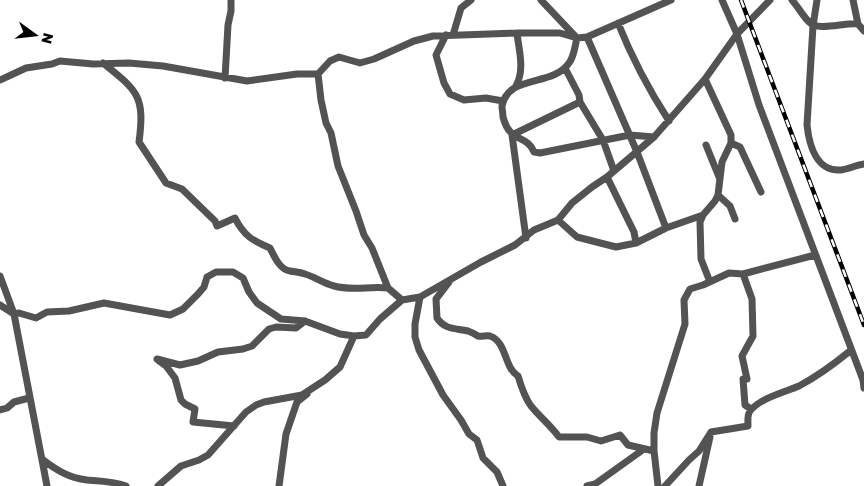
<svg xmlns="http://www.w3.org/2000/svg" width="864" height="486" font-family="'Golos Text',sans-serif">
<rect width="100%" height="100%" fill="#fff"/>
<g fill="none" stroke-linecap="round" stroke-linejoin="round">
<path stroke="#535353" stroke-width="7" d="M 541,0 L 575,36
M 722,0 L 737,34 L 759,105 L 863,380 L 864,388
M 792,0 C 798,7 803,16 809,22 C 818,32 845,22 858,24 L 864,31
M 817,0 L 813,26 L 807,125 C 809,144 816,172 841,170 C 849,169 856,165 864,164
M 853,0 L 858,24
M 618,23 C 632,58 649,90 669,121
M 446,35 L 436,55 L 444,83 L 450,94 L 464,100 L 486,98 L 503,101
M 453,35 L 461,8 L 471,0
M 587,37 L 637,152 L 666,228
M 577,38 C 575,46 574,57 569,63 C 553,87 508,74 502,106 C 502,110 503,113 503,117 C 510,144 527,134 534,152 L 540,153 L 630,135 L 654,137
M 103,63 C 138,91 145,96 139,142 L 166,183 L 182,189 L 215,221 L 217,226 L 235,218 C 244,236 253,241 270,248 C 274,256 280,270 290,271 C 295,272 300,272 305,274 C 315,277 323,283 334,286 C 351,291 370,286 388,288
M 565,68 L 579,95 L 580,102 L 603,140 L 614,171
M 225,78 L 228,25 L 231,11 L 231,0
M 705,79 L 731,135 L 731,143 L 722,162 L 718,195 L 715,201 L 703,215 L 700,222 L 701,259 L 710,282
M 0,80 L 26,68 L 52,64 L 60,61 L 93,64 L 129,63 L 163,66 L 247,81 L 297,74 L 318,74
M 516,86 C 525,69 519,51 517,33
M 731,143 L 740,147 L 761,192
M 706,145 L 719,177
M 607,177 L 634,232 L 636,243
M 718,195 L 730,206 L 735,219
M 558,220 L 577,237 L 616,247 L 636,243 L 666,228 L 703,215
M 526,238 L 512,135 L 580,102
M 743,274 L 815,255
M 0,276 L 14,314 L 47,486
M 449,282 L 436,299 L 437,318 C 445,330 455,328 468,331 C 471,332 475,334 478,336 C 482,337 486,335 490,336 C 507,342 504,368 518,376 C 521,386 525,398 531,406 C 540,417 551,426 559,437 L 587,437 L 601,441 L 620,435 L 628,445 L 654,451
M 420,297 L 415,324 L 415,337 L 419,350 L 443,395 L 461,420 L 469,434 L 477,440 L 483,458 L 497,472 L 503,486
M 402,300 L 388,288 L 372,248 L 364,235 L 356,211 L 338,166 L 331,133 L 326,123 L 321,100 L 318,74 L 330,61 L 339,57 L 360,63 L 374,59 L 414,41 L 433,36 L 517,33 L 560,33 L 577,38 L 587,37 L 671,0
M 0,305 L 14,314 L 19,313 L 36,318 L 47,312 L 69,311 L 104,303 L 170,315 L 183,309 L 198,294 L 204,287 L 207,277 L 216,272 L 233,272 L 243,278 L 249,292 L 257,303 L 281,319 L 305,321 L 340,334 L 354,336
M 157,359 L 180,365 L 198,361 L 218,352 L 243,349 L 252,346 L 269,329 L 276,327 L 296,328 L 305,321
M 159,361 L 166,366 L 175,378 L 181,400 L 185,404 L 195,409 L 193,422 L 234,426
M 0,410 L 7,408 L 14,402 L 29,398
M 42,459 C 56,470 69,478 87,480 C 101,481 113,481 126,486
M 158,486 L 181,466 L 199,460 L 208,455 L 246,412 L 256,405 L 264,402 L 302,395 L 325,380 L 340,367 L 354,336 L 366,335 L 380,319 L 402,300 L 420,297 L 481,262 L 515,245 L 534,230 L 558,220 L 572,203 L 592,187 L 607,177 L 654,137 L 705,79 L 737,34 L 770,0
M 279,486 L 286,434 L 297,402 L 307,394
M 587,486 L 595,484 L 644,449
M 658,486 L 654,451 L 654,433 L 657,413 L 685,324 L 684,300 L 690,289 L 703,285 L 729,273 L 743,274 L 752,299 L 753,336 L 742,356 L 747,379 L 743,379 L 745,405 L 751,409
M 665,486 L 689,460 L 699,451 L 711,432 L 748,426 C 748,420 747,415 750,411 C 760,398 785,392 799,386 C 818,376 834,364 850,351
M 699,486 L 710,437"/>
<defs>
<path id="rail" d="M 741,0 L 864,325"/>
</defs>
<use href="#rail" stroke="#000" stroke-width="4.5"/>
<use href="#rail" stroke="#fff" stroke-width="2.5" stroke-dasharray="8" stroke-linecap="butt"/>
</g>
<g transform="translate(35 35) rotate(105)" stroke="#ffffff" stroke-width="4" paint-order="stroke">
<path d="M0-4L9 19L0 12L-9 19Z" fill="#000000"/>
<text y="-8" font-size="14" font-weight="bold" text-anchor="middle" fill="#000000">N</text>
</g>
</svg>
